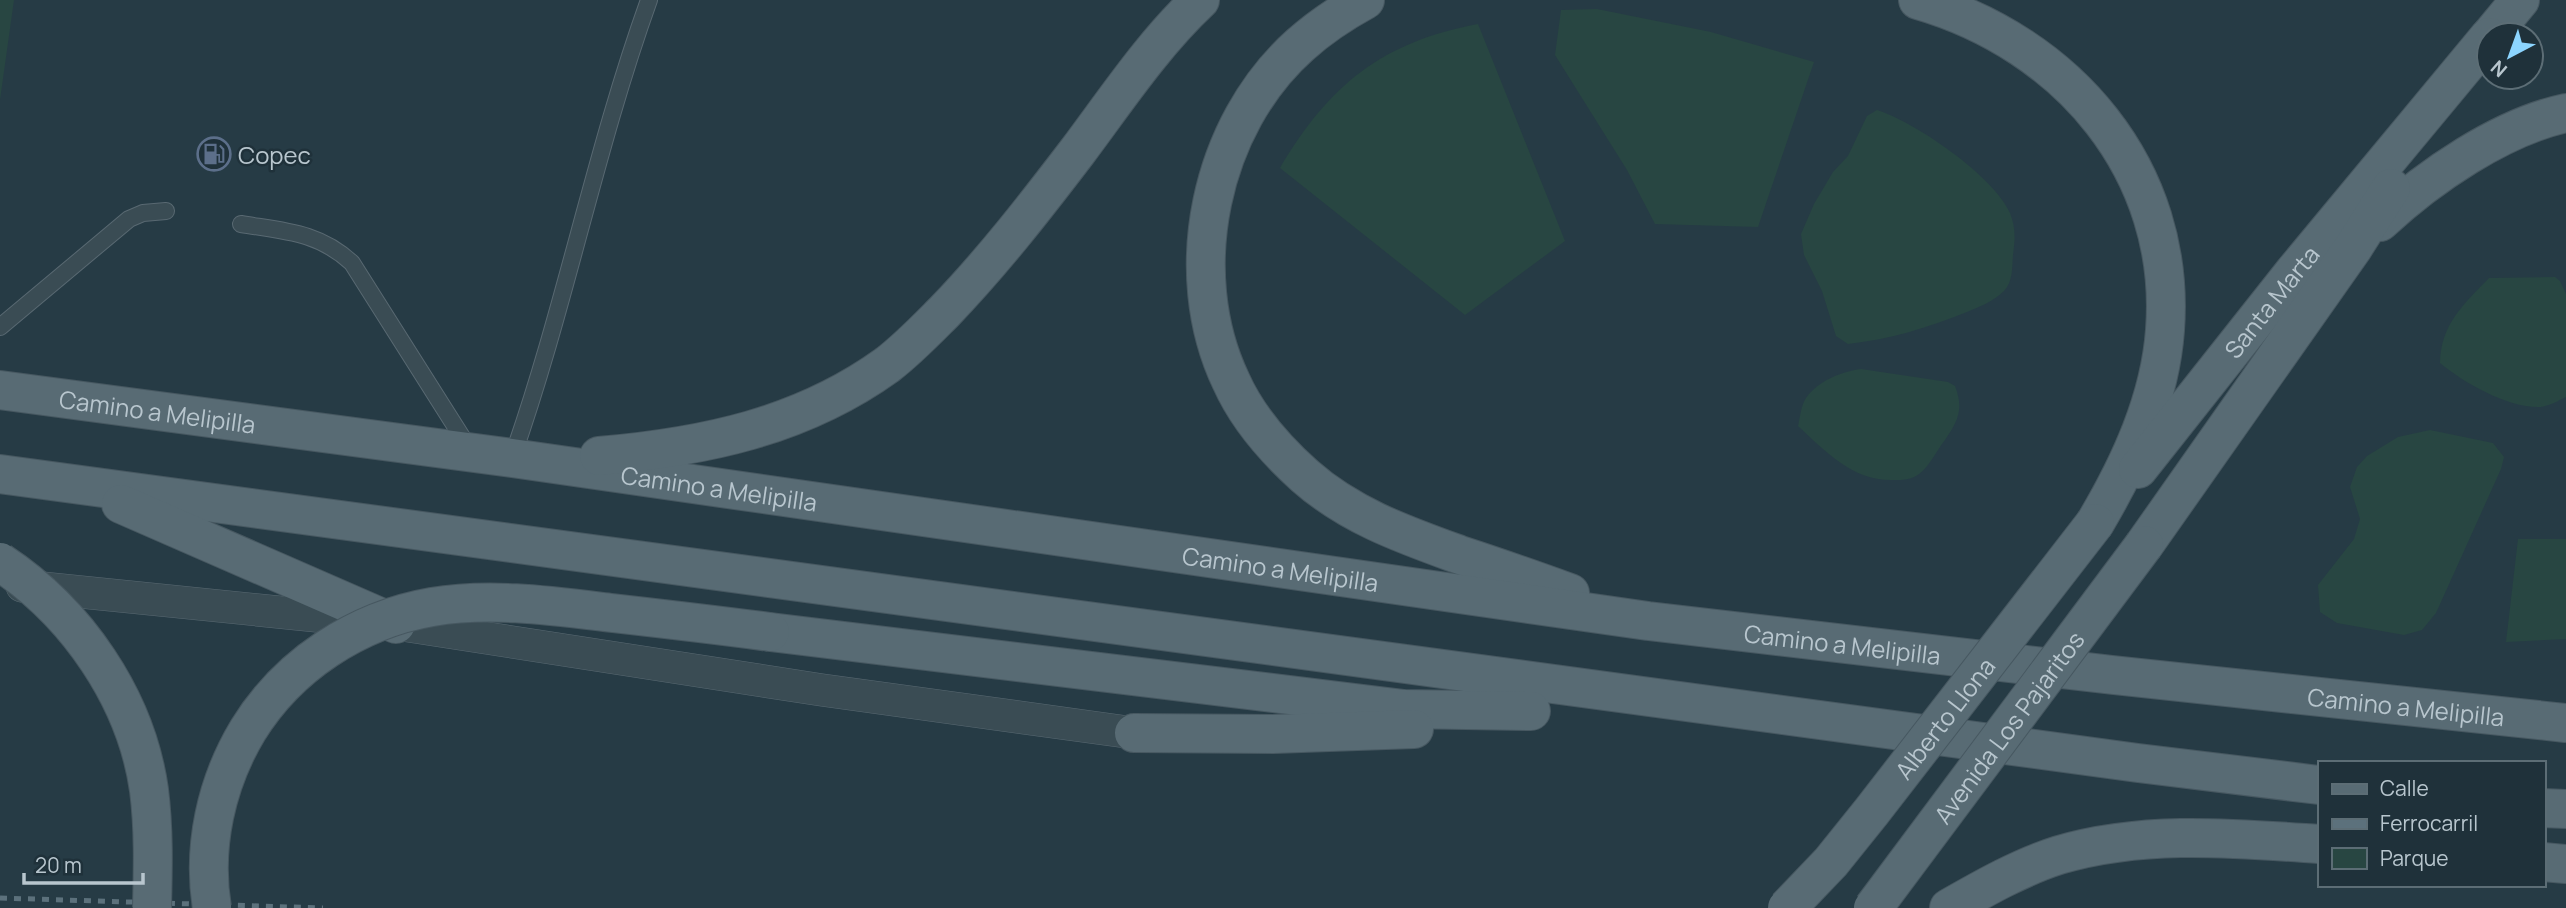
<svg xmlns="http://www.w3.org/2000/svg" width="2566" height="908" font-family="Manrope,sans-serif">
<rect width="100%" height="100%" fill="#263b45"/>
<path fill="#284642" d="M 0,0 L 14,0 L 0,100 Z
M 1597,9 L 1711,32 L 1814,62 L 1758,227 L 1655,224 L 1627,170 L 1555,55 L 1561,10 Z
M 1478,24 L 1565,241 L 1465,315 L 1280,168 C 1329,85 1382,42 1478,24 Z
M 1877,110 C 1915,122 1994,176 2010,213 C 2016,228 2015,240 2013,255 C 2012,267 2013,282 2004,291 C 1994,301 1979,307 1967,312 C 1927,328 1891,339 1848,344 L 1836,336 L 1822,291 L 1804,255 L 1801,234 L 1814,204 L 1833,172 L 1848,156 L 1867,116 Z
M 2555,277 L 2560,281 L 2566,294 L 2566,397 C 2558,401 2549,406 2540,407 C 2508,408 2464,383 2440,363 C 2441,324 2463,305 2489,278 Z
M 1861,369 L 1948,382 L 1955,386 C 1964,409 1958,421 1945,440 C 1937,450 1929,467 1919,474 C 1911,480 1903,480 1893,480 C 1853,481 1826,452 1798,426 C 1800,418 1801,405 1806,398 C 1819,380 1841,372 1861,369 Z
M 2430,430 L 2493,443 L 2504,457 L 2501,469 L 2436,613 L 2422,630 L 2404,635 L 2337,623 L 2320,612 L 2318,585 L 2354,539 L 2360,519 L 2350,487 L 2357,467 L 2367,456 L 2398,437 Z
M 2518,539 L 2566,539 L 2566,639 L 2506,642 Z"/>
<g fill="none" stroke-linecap="round" stroke-linejoin="round">
<defs>
<path id="service" d="M 241,224 C 284,231 319,232 352,263 L 469,448
M 0,327 L 129,219 L 143,213 L 166,211
M 512,458 C 565,308 595,150 649,0"/>
<path id="minor" d="M 22,586 L 396,624 L 822,690 L 1134,733"/>
<g id="primary">
<path d="M 1365,0 C 1343,12 1319,28 1300,45 C 1210,125 1179,272 1231,381 C 1247,417 1276,450 1305,476 C 1350,516 1405,535 1460,555 C 1497,567 1534,580 1570,593"/>
<path d="M 1918,0 C 2067,43 2177,170 2165,330 C 2160,399 2130,464 2095,523"/>
<path d="M 2491,35 L 2520,0"/>
<path d="M 2380,222 C 2428,177 2501,127 2566,113"/>
<path id="s1" d="M 0,390 L 512,458 L 1648,621 L 2113,675 L 2566,723"/>
<path d="M 599,456 C 703,447 801,427 887,365 C 908,349 927,329 945,311 C 993,261 1035,207 1077,152 C 1116,100 1153,44 1200,0"/>
<path id="s2" d="M 2138,469 L 2294,272 L 2489,37"/>
<path d="M 0,474 L 2138,763 L 2319,785"/>
<path d="M 121,504 L 396,624"/>
<path d="M 2144,545 L 2353,248 L 2391,188"/>
<path d="M 770,632 L 1404,709 L 1531,711"/>
<path d="M 1134,733 L 1273,734 L 1414,729"/>
<path d="M 2543,808 L 2566,809"/>
<path d="M 2543,862 L 2566,864"/>
<path d="M 1949,908 C 1984,888 2021,867 2059,855 C 2144,830 2232,838 2319,844"/>
</g>
</defs>
<use href="#service" stroke="#596972" stroke-width="18"/>
<use href="#minor" stroke="#596972" stroke-width="33"/>
<use href="#primary" stroke="#475861" stroke-width="40"/>
<use href="#service" stroke="#3a4c54" stroke-width="16"/>
<use href="#minor" stroke="#3a4c54" stroke-width="32"/>
<use href="#primary" stroke="#586b74" stroke-width="38"/>
<path stroke="#5c717c" stroke-width="5" stroke-dasharray="7 7" stroke-linecap="butt" d="M 0,898 L 323,908"/>
<defs>
<g id="primary-bridge">
<path d="M 0,562 C 76,612 136,698 149,790 C 154,829 153,868 152,908"/>
<path d="M 212,908 C 202,847 216,783 248,730 C 288,665 357,620 432,607 C 491,597 554,606 612,613 C 665,619 717,625 770,632"/>
<path id="s3" d="M 1787,908 L 1831,862 L 1872,811 L 2095,523"/>
<path id="s4" d="M 1873,908 L 2144,545"/>
</g>
</defs>
<use href="#primary-bridge" stroke="#475861" stroke-width="40" stroke-linecap="butt"/>
<use href="#primary-bridge" stroke="#586b74" stroke-width="38"/>
</g>
<defs>
<symbol id="fuel-ring" viewBox="-11 -11 22 22"><circle r="9.5" fill="#1f313a" stroke="#5c6f8a" stroke-width="1.5"/><path d="M-5.5-6h7V0h2V4h1.3V-2.5L3-4.5l.8-.8L6-3V5H2.5V1h-1V6h-7ZM-4.2-4.7v3.2H.2V-4.7Z" fill="#5c6f8a"/></symbol>
</defs>
<g fill-rule="evenodd">
<use href="#fuel-ring" x="195" y="135" width="38" height="38"/>
</g>
<g text-anchor="middle" dominant-baseline="central" stroke-width="5" stroke-linejoin="round" paint-order="stroke">
<g font-size="24" fill="#b8c6ce" stroke="#1f313a" text-anchor="start">
<text x="238" y="154">Copec</text>
</g>
<g font-size="24" fill="#b8c6ce" stroke="#1f313a">
<text stroke="none"><textPath href="#s2" startOffset="214">Santa Marta</textPath></text>
<text stroke="none"><textPath href="#s1" startOffset="159">Camino a Melipilla</textPath></text>
<text stroke="none"><textPath href="#s1" startOffset="726">Camino a Melipilla</textPath></text>
<text stroke="none"><textPath href="#s1" startOffset="1293">Camino a Melipilla</textPath></text>
<text stroke="none"><textPath href="#s1" startOffset="1860">Camino a Melipilla</textPath></text>
<text stroke="none"><textPath href="#s1" startOffset="2427">Camino a Melipilla</textPath></text>
<text stroke="none"><textPath href="#s3" startOffset="247">Alberto Llona</textPath></text>
<text stroke="none"><textPath href="#s4" startOffset="226">Avenida Los Pajaritos</textPath></text>
</g>
</g>
<rect x="2318" y="761" width="228" height="126" fill="#1f313a" stroke="#5c6d75" stroke-width="2"/>
<rect x="2332" y="784" width="35" height="10" fill="#586b74" stroke="#5c6d75" stroke-width="2"/>
<text x="2380" y="796" font-size="21" fill="#b8c6ce">Calle</text>
<rect x="2332" y="819" width="35" height="10" fill="#5c717c" stroke="#5c6d75" stroke-width="2"/>
<text x="2380" y="831" font-size="21" fill="#b8c6ce">Ferrocarril</text>
<rect x="2332" y="848" width="35" height="21" fill="#284642" stroke="#5c6d75" stroke-width="2"/>
<text x="2380" y="866" font-size="21" fill="#b8c6ce">Parque</text>
<g transform="translate(2510 56) rotate(221)"><circle r="33" fill="#1f313a" stroke="#5c6d75" stroke-width="2"/>
<path d="M0-5L12 26L0 18L-12 26Z" fill="#8cd5ff"/>
<text y="-10" font-size="19" font-weight="bold" text-anchor="middle" fill="#b8c6ce">N</text>
</g>
<path d="M24 873v10h119v-10" fill="none" stroke="#b8c6ce" stroke-width="3.5"/>
<text x="35" y="873" font-size="21" fill="#b8c6ce" stroke="#1f313a" stroke-width="5" paint-order="stroke">20 m</text>
</svg>
